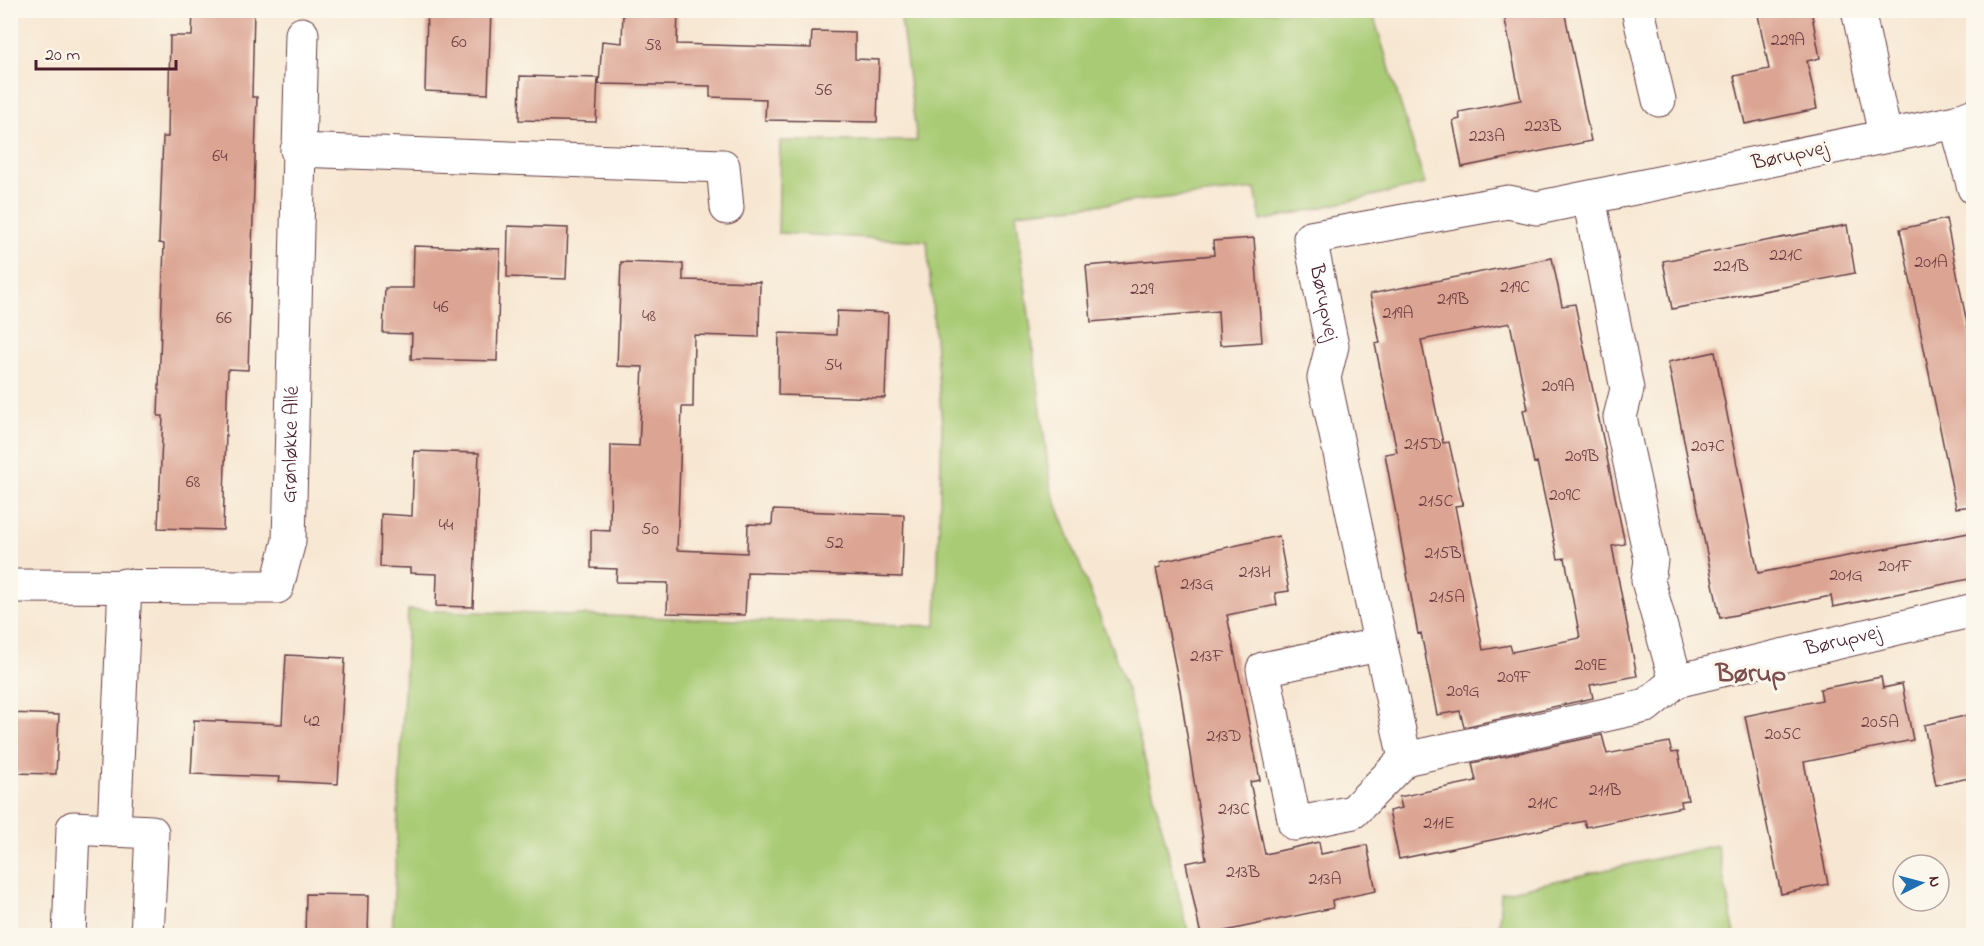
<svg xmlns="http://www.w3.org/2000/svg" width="1984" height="946" font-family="'Indie Flower',sans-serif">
<rect width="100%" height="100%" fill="#fbf7ec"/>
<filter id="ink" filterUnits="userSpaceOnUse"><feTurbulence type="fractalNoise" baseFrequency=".0167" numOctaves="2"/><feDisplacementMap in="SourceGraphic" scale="12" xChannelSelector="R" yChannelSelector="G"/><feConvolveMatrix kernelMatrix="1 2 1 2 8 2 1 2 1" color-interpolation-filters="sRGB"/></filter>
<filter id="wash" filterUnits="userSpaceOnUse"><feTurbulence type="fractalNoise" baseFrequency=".008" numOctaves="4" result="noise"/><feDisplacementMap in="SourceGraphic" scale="24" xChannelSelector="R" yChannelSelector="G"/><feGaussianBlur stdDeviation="1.35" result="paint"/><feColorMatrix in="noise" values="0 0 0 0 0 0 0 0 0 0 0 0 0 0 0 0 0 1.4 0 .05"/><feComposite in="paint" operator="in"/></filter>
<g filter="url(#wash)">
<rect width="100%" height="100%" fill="#f7e7d2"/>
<path fill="#a9cb74" stroke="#7a7550" stroke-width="1.5" d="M 900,11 L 1372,11 L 1425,184 L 1261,221 L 1255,189 L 1016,213 L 1051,490 L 1126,685 L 1189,935 L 392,935 L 408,610 L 936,626 L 942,425 L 927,241 L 778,233 L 780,141 L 917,141 Z
M 1717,845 L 1735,935 L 1425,935 L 1499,925 L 1501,893 Z"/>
<g id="blocks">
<path fill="#dca493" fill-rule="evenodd" d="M 193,10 L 254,10 L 252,97 L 257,97 L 248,370 L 228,369 L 223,530 L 158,528 L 163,416 L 158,416 L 164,244 L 159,243 L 163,137 L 168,137 L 170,36 L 192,36 Z
M 427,10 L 491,10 L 488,94 L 425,91 Z
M 623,10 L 678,10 L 677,44 L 811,48 L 812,31 L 855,32 L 855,59 L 879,60 L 877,122 L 765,120 L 766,99 L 710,97 L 710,86 L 599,84 L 602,41 L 622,43 Z
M 1503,10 L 1564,10 L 1591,141 L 1462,167 L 1453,121 L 1460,119 L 1459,112 L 1521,100 Z
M 1757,10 L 1811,10 L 1820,58 L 1807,61 L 1817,109 L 1745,124 L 1734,76 L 1769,69 Z
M 520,76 L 598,78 L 596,122 L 519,120 Z
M 1946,219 L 1974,358 L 1974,506 L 1956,508 L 1900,229 Z
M 1847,225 L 1855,273 L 1672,309 L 1663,261 Z
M 508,226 L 568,228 L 566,279 L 507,277 Z
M 1254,238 L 1262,342 L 1220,345 L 1218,311 L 1091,322 L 1086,266 L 1214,255 L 1213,241 Z
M 414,246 L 500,249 L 497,361 L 411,359 L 412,334 L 383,333 L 385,288 L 413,288 Z
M 1552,258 L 1562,306 L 1575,304 L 1625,544 L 1612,546 L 1637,676 L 1590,685 L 1593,698 L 1464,727 L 1460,711 L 1437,715 L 1421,633 L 1418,634 L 1385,454 L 1397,452 L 1375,344 L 1380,343 L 1370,294 ZM 1510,323 L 1528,409 L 1523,410 L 1534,463 L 1537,462 L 1558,559 L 1565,558 L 1580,638 L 1512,652 L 1510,645 L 1483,650 L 1455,506 L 1463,505 L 1449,442 L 1443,443 L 1421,340 Z
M 621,262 L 683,264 L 683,280 L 760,282 L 759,337 L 694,335 L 693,407 L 682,407 L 677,550 L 747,553 L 748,524 L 772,525 L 773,510 L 904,515 L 902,577 L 747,572 L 745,615 L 667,613 L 668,583 L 616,582 L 617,569 L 591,568 L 591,530 L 610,531 L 611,445 L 639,446 L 643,367 L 617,366 Z
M 837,311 L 888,313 L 885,398 L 778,395 L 779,333 L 836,335 Z
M 1715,352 L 1758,573 L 1974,532 L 1974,578 L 1833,607 L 1831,596 L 1720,618 L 1668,362 Z
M 414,451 L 479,453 L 473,607 L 436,606 L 437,574 L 410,573 L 410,568 L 380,567 L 381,514 L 412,516 Z
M 1279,536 L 1289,591 L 1275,593 L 1277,605 L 1227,615 L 1260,780 L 1250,782 L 1265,854 L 1319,842 L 1321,854 L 1367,845 L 1376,891 L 1332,900 L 1333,908 L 1201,936 L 1186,863 L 1206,859 L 1180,690 L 1156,568 L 1161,567 L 1160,562 Z
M 286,655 L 345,658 L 338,784 L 279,781 L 280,777 L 191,774 L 194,720 L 282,724 Z
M 1881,677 L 1883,688 L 1902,684 L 1913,740 L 1804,762 L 1828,884 L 1781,894 L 1745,716 L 1822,700 L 1820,689 Z
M 10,713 L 59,715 L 56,774 L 10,773 Z
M 1974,714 L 1974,777 L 1936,785 L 1924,725 Z
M 1602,735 L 1607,754 L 1669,742 L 1672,753 L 1678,752 L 1688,800 L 1681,801 L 1682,807 L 1586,827 L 1584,821 L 1399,859 L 1389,811 L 1402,808 L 1399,797 L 1476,781 L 1472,763 Z
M 306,894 L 369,895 L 368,936 L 305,936 Z"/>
</g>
</g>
<g filter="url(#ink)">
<use href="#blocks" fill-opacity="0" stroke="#643d44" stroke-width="1.5"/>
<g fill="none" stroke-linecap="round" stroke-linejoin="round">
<defs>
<g id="minor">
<path d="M 1638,10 L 1659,100"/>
<path d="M 1858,10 L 1885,135"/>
<path id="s1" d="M 1974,115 L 1956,122 L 1537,208 L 1508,202 L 1310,238 L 1332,346 L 1324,378 L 1405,759 L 1646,706 L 1676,681 L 1974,610"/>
<path d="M 1956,122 L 1974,188"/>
<path d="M 297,150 L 723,166 L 727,208"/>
<path d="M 1589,198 L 1627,389 L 1620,417 L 1651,560 L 1648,581 L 1676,681"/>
<path id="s2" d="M 10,586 L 277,587 L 289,541 L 302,34"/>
<path d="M 1378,645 L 1263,669 L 1295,824 L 1353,812 L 1405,759"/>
<path d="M 114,830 L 125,585"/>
<path d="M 69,936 L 73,828 L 152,832 L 147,936"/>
</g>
</defs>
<use href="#minor" stroke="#643d44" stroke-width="35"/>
<use href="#minor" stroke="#fff" stroke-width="33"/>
</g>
</g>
<g text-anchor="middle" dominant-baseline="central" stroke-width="6" stroke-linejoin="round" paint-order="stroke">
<g font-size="18" fill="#6e4045">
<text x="1788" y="41">229A</text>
<text x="459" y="43">60</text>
<text x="653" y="46">58</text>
<text x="823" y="91">56</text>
<text x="1543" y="127">223B</text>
<text x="1487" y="137">223A</text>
<text x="220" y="157">64</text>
<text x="1786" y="256">221C</text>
<text x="1931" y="263">201A</text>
<text x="1731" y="267">221B</text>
<text x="1515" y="288">219C</text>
<text x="1142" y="290">229</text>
<text x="1453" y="300">219B</text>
<text x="441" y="308">46</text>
<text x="1398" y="314">219A</text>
<text x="649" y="317">48</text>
<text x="224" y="319">66</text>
<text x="833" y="366">54</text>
<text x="1558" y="387">209A</text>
<text x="1423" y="445">215D</text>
<text x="1708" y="447">207C</text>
<text x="1582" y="457">209B</text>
<text x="193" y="483">68</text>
<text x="1565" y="496">209C</text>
<text x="1436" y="502">215C</text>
<text x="446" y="526">44</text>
<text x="650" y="530">50</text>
<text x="834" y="544">52</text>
<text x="1443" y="554">215B</text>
<text x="1895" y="567">201F</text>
<text x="1255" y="573">213H</text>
<text x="1846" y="576">201G</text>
<text x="1197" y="585">213G</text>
<text x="1447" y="598">215A</text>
<text x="1207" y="657">213F</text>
<text x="1591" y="666">209E</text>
<text x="1514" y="678">209F</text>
<text x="1463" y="692">209G</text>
<text x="312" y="722">42</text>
<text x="1880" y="723">205A</text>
<text x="1783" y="735">205C</text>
<text x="1224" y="737">213D</text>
<text x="1605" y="791">211B</text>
<text x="1543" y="804">211C</text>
<text x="1234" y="810">213C</text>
<text x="1439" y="824">211E</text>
<text x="1243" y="873">213B</text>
<text x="1325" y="880">213A</text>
</g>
<g font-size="21" fill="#4a1f2b" stroke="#fbf7ec">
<text transform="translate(1790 156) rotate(-12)">Børupvej</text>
<text stroke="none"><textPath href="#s1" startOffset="744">Børupvej</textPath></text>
<text stroke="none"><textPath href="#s2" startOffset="411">Grønløkke Allé</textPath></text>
<text stroke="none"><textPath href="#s1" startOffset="1668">Børupvej</textPath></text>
</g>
<g font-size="27" font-weight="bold" fill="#7d4e4f" stroke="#fbf7ec">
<text x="1751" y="674">Børup</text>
</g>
</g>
<rect width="1984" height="946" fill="none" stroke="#fbf7ec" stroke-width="36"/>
<g transform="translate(1921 883) rotate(84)"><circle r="28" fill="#fbf7ec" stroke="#b4a19f" stroke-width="1.5"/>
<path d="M0-4.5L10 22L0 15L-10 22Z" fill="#1f6fb2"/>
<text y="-9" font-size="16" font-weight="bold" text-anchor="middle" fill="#4a1f2b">N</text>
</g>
<path d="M36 60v9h140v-9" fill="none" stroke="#4a1f2b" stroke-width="3"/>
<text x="45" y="60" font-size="18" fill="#4a1f2b" stroke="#fbf7ec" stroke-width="4.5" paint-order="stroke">20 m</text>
</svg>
